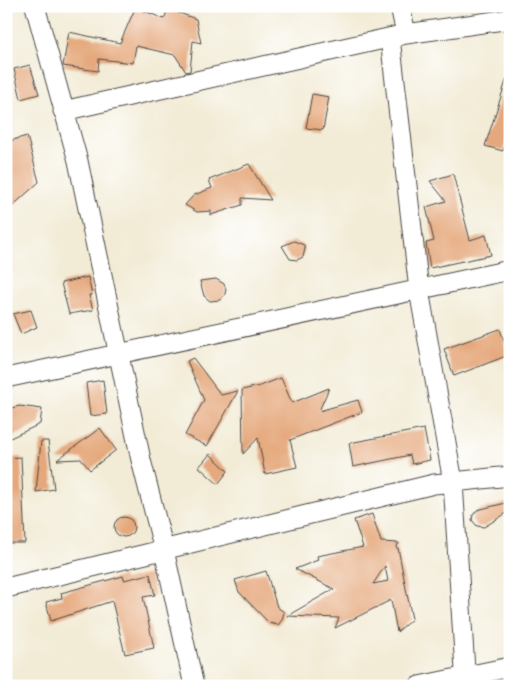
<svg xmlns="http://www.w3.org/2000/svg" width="516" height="692" font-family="Itim,sans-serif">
<rect width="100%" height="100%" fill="#fff"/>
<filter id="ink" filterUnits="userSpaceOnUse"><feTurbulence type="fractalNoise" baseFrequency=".02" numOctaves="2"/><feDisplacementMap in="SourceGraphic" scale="10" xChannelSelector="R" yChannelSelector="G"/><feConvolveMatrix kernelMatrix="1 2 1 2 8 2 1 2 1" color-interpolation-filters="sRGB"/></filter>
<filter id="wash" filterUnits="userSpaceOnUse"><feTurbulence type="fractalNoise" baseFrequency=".0096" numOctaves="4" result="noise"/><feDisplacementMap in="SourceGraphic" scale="20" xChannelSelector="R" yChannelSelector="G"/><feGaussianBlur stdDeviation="1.12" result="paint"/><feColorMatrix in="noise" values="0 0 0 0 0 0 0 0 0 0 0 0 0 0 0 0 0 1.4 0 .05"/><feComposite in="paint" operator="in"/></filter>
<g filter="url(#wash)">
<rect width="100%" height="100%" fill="#f2ebd5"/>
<g id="blocks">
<path fill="#e5a87c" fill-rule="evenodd" d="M 136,6 L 143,8 L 142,10 L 164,19 L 168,9 L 196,19 L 201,43 L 193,41 L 190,71 L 186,72 L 175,55 L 136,46 L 133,63 L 99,59 L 98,71 L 63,66 L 69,32 L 120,43 Z
M 30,65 L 39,94 L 21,99 L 14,69 Z
M 507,78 L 510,78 L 510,128 L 503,151 L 485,146 Z
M 312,94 L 329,97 L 323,130 L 306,128 Z
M 27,136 L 39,182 L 6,212 L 6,142 Z
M 249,164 L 271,200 L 242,198 L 242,205 L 211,215 L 211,211 L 197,212 L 185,205 L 194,195 L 212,188 L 209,180 Z
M 453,174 L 470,240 L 486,235 L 491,255 L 430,268 L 426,243 L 434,241 L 426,207 L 446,201 L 430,181 Z
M 294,241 L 304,245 L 305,249 L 303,257 L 297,260 L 290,259 L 282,246 Z
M 88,277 L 92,295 L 89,295 L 93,310 L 69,314 L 61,283 Z
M 216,279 L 224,284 L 226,289 L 225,294 L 220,300 L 210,301 L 204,296 L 200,281 Z
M 31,310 L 37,327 L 21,334 L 13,314 Z
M 500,329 L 509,355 L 454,376 L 444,349 Z
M 193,358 L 221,395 L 238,391 L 207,446 L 185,435 L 204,400 L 187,361 Z
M 281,378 L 292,403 L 329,388 L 319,411 L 358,400 L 362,412 L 290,440 L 297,467 L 265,474 L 258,438 L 243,454 L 242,390 L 260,386 Z
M 103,380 L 107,414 L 90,416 L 86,383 Z
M 20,406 L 42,409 L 40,424 L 6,440 L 6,409 Z
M 100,428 L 116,450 L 90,470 L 81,459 L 57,460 Z
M 424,429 L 430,460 L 412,464 L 410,455 L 353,467 L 349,443 Z
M 41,441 L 48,441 L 54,489 L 36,492 Z
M 210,454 L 228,471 L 218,484 L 199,467 Z
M 21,457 L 25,543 L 6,543 L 6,458 Z
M 510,502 L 510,511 L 484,527 L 477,526 L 472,520 L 473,515 L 477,510 Z
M 372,514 L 381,542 L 399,543 L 396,548 L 398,548 L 412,619 L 397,632 L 391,600 L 335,628 L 339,618 L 287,616 L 334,589 L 295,569 L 318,560 L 317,556 L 363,547 L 354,520 ZM 385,566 L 388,581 L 373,584 Z
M114 527a10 10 0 1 1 20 0a10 10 0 1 1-20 0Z
M 266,571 L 277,607 L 284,612 L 282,620 L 278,625 L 269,623 L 239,592 L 235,580 Z
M 150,574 L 155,595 L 143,597 L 154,648 L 125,654 L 112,601 L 51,621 L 46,602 L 62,598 L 61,593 L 123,576 L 124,580 Z"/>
</g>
</g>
<g filter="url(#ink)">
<use href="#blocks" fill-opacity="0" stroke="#494844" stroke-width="1"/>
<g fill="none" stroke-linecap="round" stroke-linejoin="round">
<defs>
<path id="street" d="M 35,6 L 78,161 L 141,460 L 164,550 L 194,686
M 400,6 L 406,34
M 390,38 L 419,290 L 453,482 L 466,686
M 63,111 L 406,34 L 510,19
M 6,378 L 510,270
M 6,588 L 434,484 L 510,476
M 419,686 L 510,667"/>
</defs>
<use href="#street" stroke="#494844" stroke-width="21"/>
<use href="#street" stroke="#fff" stroke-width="19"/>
</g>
</g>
<rect width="516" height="692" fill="none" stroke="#fff" stroke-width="25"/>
</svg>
